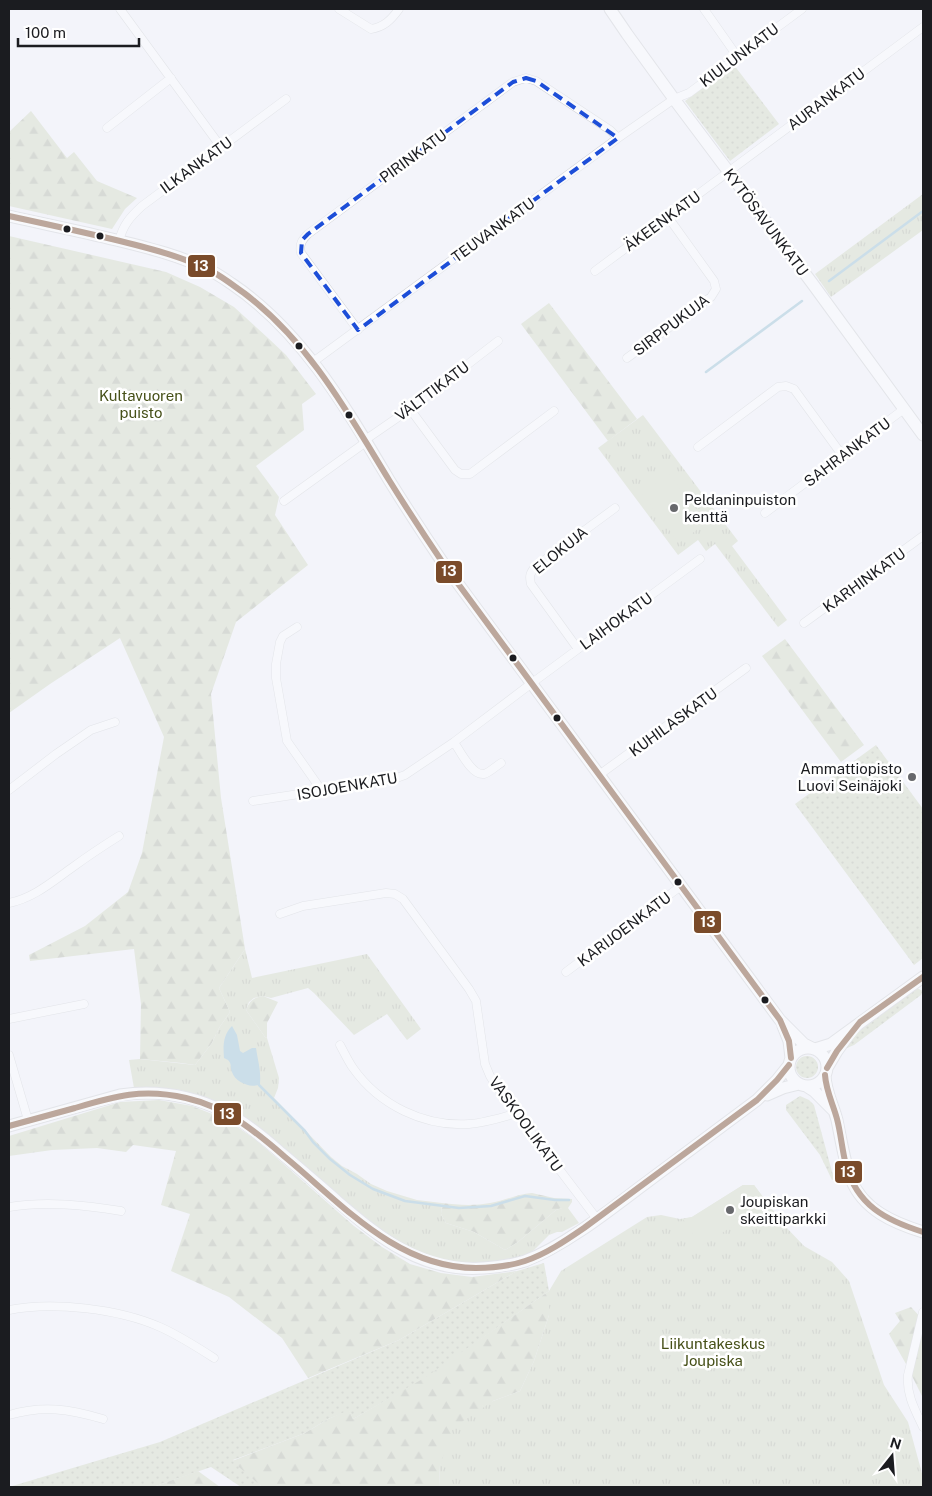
<svg xmlns="http://www.w3.org/2000/svg" width="932" height="1496" font-family="'Public Sans',sans-serif">
<defs>
<pattern id="grass-dots" width="8" height="8" patternUnits="userSpaceOnUse" patternTransform="scale(1.25)"><rect width="8" height="8" fill="#d5dbc6"/><path d="M2 2h.1M6 6h.1" fill="none" stroke="#b6bbaa" stroke-width="1.8" stroke-linecap="round"/></pattern>
<pattern id="forest-firs" width="22" height="20" patternUnits="userSpaceOnUse" patternTransform="scale(1.25)"><rect width="22" height="20" fill="#d5dbc6"/><path d="M5 1l3.5 6h-7zM16 11l3.5 6h-7z" fill="#b6bbaa"/></pattern>
<pattern id="park-tufts" width="24" height="20" patternUnits="userSpaceOnUse" patternTransform="scale(1.25)"><rect width="24" height="20" fill="#d5dbc6"/><path d="M3 7l-1-3M5 7V3M7 7l1-3M15 17l-1-3M17 17v-4M19 17l1-3" fill="none" stroke="#b6bbaa"/></pattern>
</defs>
<rect width="100%" height="100%" fill="#f3f4fa"/>
<path fill="url(#grass-dots)" d="M 734,65 L 779,124 L 730,161 L 685,101 Z
M 876,745 L 923,809 L 923,958 L 914,965 L 795,804 Z
M 917,988 L 923,991 L 921,995 L 854,1045 L 842,1050 L 857,1033 Z
M796 1067a11 11 0 1 1 22 0a11 11 0 1 1-22 0Z
M 800,1096 L 809,1100 L 814,1105 L 834,1179 L 832,1180 L 820,1155 L 786,1110 L 786,1105 Z
M 544,1263 L 549,1291 L 426,1378 L 353,1419 L 349,1411 L 328,1419 L 305,1433 L 233,1460 L 262,1487 L 241,1487 L 211,1467 L 153,1487 L 9,1487 L 160,1442 L 399,1340 L 517,1271 Z"/>
<path fill="url(#forest-firs)" d="M 31,111 L 67,158 L 74,152 L 97,181 L 137,198 L 125,209 L 112,229 L 9,206 L 9,132 Z
M 9,236 L 166,272 L 200,287 L 234,307 L 268,338 L 286,355 L 316,394 L 302,404 L 304,430 L 256,466 L 279,497 L 275,515 L 308,565 L 236,622 L 211,694 L 221,798 L 245,949 L 219,988 L 230,1012 L 219,1028 L 212,1043 L 195,1065 L 181,1063 L 140,1059 L 141,1004 L 134,949 L 30,961 L 29,955 L 85,926 L 128,892 L 142,853 L 164,737 L 120,638 L 50,684 L 9,713 Z
M 549,303 L 637,419 L 608,441 L 521,324 Z
M 785,639 L 864,745 L 841,762 L 762,656 Z
M 263,996 L 278,1002 L 267,1023 L 267,1038 L 265,1037 L 246,1010 C 250,1000 253,998 263,996 Z
M 159,1100 L 192,1106 L 225,1119 L 255,1139 L 354,1226 L 382,1247 L 410,1264 L 441,1273 L 472,1277 L 517,1271 L 399,1340 L 308,1378 L 282,1338 L 229,1297 L 171,1271 L 190,1214 L 161,1205 L 176,1151 L 133,1145 L 126,1152 L 97,1148 L 52,1150 L 9,1156 L 9,1136 L 120,1102 Z
M 532,1193 L 554,1198 L 572,1199 L 572,1202 L 568,1208 L 562,1208 L 556,1210 L 518,1242 L 505,1250 L 474,1232 L 446,1223 L 441,1214 L 442,1203 C 457,1205 475,1206 490,1203 C 504,1201 517,1194 532,1193 Z
M 549,1291 L 549,1315 L 534,1361 L 520,1391 L 493,1401 L 440,1465 L 439,1487 L 262,1487 L 232,1461 L 305,1433 L 328,1419 L 349,1410 L 353,1419 L 426,1377 Z
M 911,1307 L 923,1320 L 923,1398 L 906,1364 L 889,1334 L 900,1321 L 895,1313 Z
M 198,1471 L 220,1487 L 153,1487 Z"/>
<path fill="url(#park-tufts)" d="M 923,194 L 923,230 L 831,297 L 815,274 Z
M 643,415 L 738,541 L 732,546 L 787,620 L 778,627 L 715,544 L 706,551 L 698,540 L 678,555 L 598,448 Z
M 245,949 L 252,978 L 367,954 L 421,1029 L 407,1040 L 387,1014 L 354,1035 L 314,993 L 308,988 L 271,998 L 263,996 L 254,998 L 249,1002 L 246,1010 L 265,1037 L 267,1038 L 279,1078 L 278,1088 L 274,1098 L 331,1157 L 342,1166 L 357,1174 L 371,1184 L 387,1191 L 417,1200 L 442,1203 L 441,1214 L 446,1223 L 474,1232 L 505,1250 L 518,1242 L 556,1210 L 562,1208 L 568,1208 L 579,1223 L 562,1232 L 557,1232 L 549,1235 L 534,1250 L 528,1254 L 517,1258 L 481,1264 L 444,1261 L 408,1248 L 377,1230 L 257,1126 L 230,1108 L 211,1099 L 181,1090 L 154,1087 L 134,1088 L 129,1060 L 140,1059 L 195,1065 L 212,1043 L 219,1028 L 230,1012 L 219,988 Z
M 743,1185 L 754,1185 L 785,1226 L 804,1246 L 832,1262 L 849,1281 L 884,1385 L 908,1422 L 923,1477 L 922,1487 L 439,1487 L 440,1465 L 453,1428 L 493,1401 L 520,1391 L 534,1361 L 549,1315 L 549,1291 L 561,1271 L 647,1217 L 661,1215 L 680,1219 L 692,1217 Z"/>
<path fill="#d5dbc6" d="M 669,474 L 706,523 L 679,543 L 642,494 Z
M 743,1185 L 754,1185 L 768,1204 L 701,1246 L 683,1219 L 692,1217 Z"/>
<path fill="#9bc3d6" d="M 232,1026 L 237,1035 L 240,1051 L 243,1053 L 252,1048 L 256,1048 C 258,1062 261,1069 260,1084 C 251,1089 235,1082 232,1072 C 230,1067 232,1064 228,1060 L 224,1058 C 223,1046 223,1035 232,1026 Z"/>
<g fill="none" stroke-linecap="round" stroke-linejoin="round">
<path stroke="#9bc3d6" stroke-width="2.5" d="M 829,281 L 923,211
M 706,372 L 802,301
M 259,1085 L 305,1131 L 313,1142 L 330,1159 L 350,1175 L 373,1189 L 405,1201 L 459,1208 L 491,1206 L 525,1196 L 555,1200 L 569,1200"/>
<defs>
<path id="street" d="M 120,9 L 221,147
M 339,9 L 371,29 C 384,27 391,20 399,9
M 704,9 L 737,56
M 107,128 L 171,78
M 119,241 C 123,225 130,217 142,206 L 286,99
M 595,271 L 923,27
M 358,330 L 301,253 C 299,244 302,240 308,234 L 513,82 L 526,78 L 536,81 L 610,130 L 618,138
M 627,358 L 711,297 L 716,289 L 714,281 L 668,217
M 313,362 L 618,138 L 674,99 L 689,93 L 802,9
M 410,409 L 455,470 L 461,474 L 470,474 L 554,411
M 365,440 L 410,409 L 498,341
M 698,447 L 778,387 L 786,386 L 794,389 L 842,455
M 284,501 L 366,442
M 765,513 L 904,409
M 804,623 L 923,536
M 297,627 L 283,636 L 280,642 L 276,664 L 276,678 L 287,741 L 322,791
M 578,649 L 531,584 C 529,576 530,573 535,567 L 615,508
M 454,742 C 460,751 472,776 484,774 C 489,773 496,766 501,763
M 599,775 L 746,668
M 9,790 L 56,754 L 91,730 L 115,722
M 253,801 L 391,780 L 405,775 L 454,742 L 532,683 L 700,559
M 9,903 C 34,898 53,881 73,867 C 88,856 103,846 119,836
M 280,914 L 303,906 L 386,893 L 395,894 L 403,899 L 469,989 L 476,1001 L 485,1064 L 490,1076 L 499,1090 L 597,1219
M 566,972 L 681,886
M 9,1019 L 84,1004
M 340,1045 C 344,1052 348,1061 353,1068 C 379,1105 424,1127 469,1124 C 485,1123 501,1118 517,1113
M 9,1055 L 28,1120
M 9,1207 C 46,1201 84,1205 121,1211
M 9,1310 C 53,1301 119,1309 160,1327 C 180,1336 197,1347 214,1358
M 923,1312 L 908,1375 C 906,1394 915,1410 923,1427
M 9,1415 C 43,1405 69,1409 103,1419"/>
<path id="secondary" d="M 610,9 L 627,34 L 674,99 L 812,283 L 923,435
M 9,216 C 44,224 80,231 116,240 C 149,248 182,256 213,272 C 219,275 226,280 232,284 C 303,332 346,408 389,480 C 407,509 426,538 445,566 L 780,1020 L 804,1044 L 812,1048
M 783,1026 L 789,1041 L 791,1058
M789 1067a19 19 0 1 1 38 0a19 19 0 1 1-38 0Z
M 815,1049 L 831,1044 L 923,977
M 827,1068 L 837,1051 L 847,1037
M 825,1075 C 825,1090 833,1105 837,1120 C 841,1139 844,1161 851,1179 C 863,1210 894,1223 923,1232
M 806,1086 L 814,1091 L 833,1110
M 767,1095 L 783,1088 L 799,1084
M 9,1126 L 120,1095 C 155,1090 190,1095 223,1111 C 244,1121 263,1137 281,1153 C 300,1169 319,1185 338,1202 C 381,1239 423,1273 484,1268 C 498,1267 512,1265 525,1261 C 564,1246 606,1213 639,1188 C 678,1159 718,1129 757,1100 L 777,1080 L 789,1065"/>
</defs>
<use href="#street" stroke="#d1d2d6" stroke-width="9"/>
<use href="#secondary" stroke="#d1d2d6" stroke-width="13"/>
<use href="#street" stroke="#fdfdfe" stroke-width="8"/>
<use href="#secondary" stroke="#fdfdfe" stroke-width="11"/>
<defs>
<path id="bus-1" d="M 9,216 C 46,224 83,232 120,241 C 152,249 184,257 213,272 C 224,278 234,286 244,293 C 309,342 348,413 389,480 C 407,509 426,538 445,566 L 780,1020 L 789,1041 L 791,1058
M 827,1068 L 837,1051 L 860,1022 L 923,977
M 825,1075 C 826,1091 833,1104 837,1119 C 841,1134 842,1150 846,1165 C 857,1205 885,1220 923,1232
M 9,1126 C 31,1120 53,1114 75,1108 C 115,1096 143,1088 186,1098 C 226,1107 255,1131 285,1157 C 342,1204 397,1268 476,1268 C 492,1268 510,1266 525,1261 C 546,1254 565,1241 584,1228 L 757,1100 L 777,1080 L 789,1065"/>
</defs>
<use href="#bus-1" stroke="#fff" stroke-width="10"/>
<use href="#bus-1" stroke="#7a4b2a" stroke-width="6"/>
</g>
<path d="M0 0H932V1496H0ZM 526,78 L 536,81 L 618,138 L 358,330 L 301,253 L 302,240 L 308,234 L 513,82 Z" fill="#f3f4fa" fill-opacity=".55" fill-rule="evenodd"/>
<path fill="none" stroke="#1d4ed8" stroke-width="4" stroke-dasharray="10 6" stroke-linejoin="round" d="M 526,78 L 536,81 L 618,138 L 358,330 L 301,253 L 302,240 L 308,234 L 513,82 Z"/>
<g fill="#1b1c20" stroke="#fff" stroke-width="2">
<circle cx="67" cy="229" r="4.5"/>
<circle cx="100" cy="236" r="4.5"/>
<circle cx="299" cy="346" r="4.5"/>
<circle cx="349" cy="415" r="4.5"/>
<circle cx="513" cy="658" r="4.5"/>
<circle cx="557" cy="718" r="4.5"/>
<circle cx="678" cy="882" r="4.5"/>
<circle cx="765" cy="1000" r="4.5"/>
</g>
<g fill="#67686c" stroke="#fff" stroke-width="2">
<circle cx="674" cy="508" r="5"/>
<circle cx="912" cy="777" r="5"/>
<circle cx="730" cy="1210" r="5"/>
</g>
<g text-anchor="middle" dominant-baseline="central" stroke-width="5" stroke-linejoin="round" paint-order="stroke">
<g font-size="15" fill="#1b1c20" stroke="#fff">
<text transform="translate(739 55) rotate(-37)">KIULUNKATU</text>
<text transform="translate(826 99) rotate(-37)">AURANKATU</text>
<text transform="translate(413 156) rotate(-36)">PIRINKATU</text>
<text transform="translate(196 165) rotate(-36)">ILKANKATU</text>
<text transform="translate(662 221) rotate(-36)">ÄKEENKATU</text>
<text transform="translate(766 222) rotate(53)">KYTÖSAVUNKATU</text>
<text transform="translate(493 230) rotate(-36)">TEUVANKATU</text>
<text transform="translate(671 325) rotate(-37)">SIRPPUKUJA</text>
<text transform="translate(432 391) rotate(-37)">VÄLTTIKATU</text>
<text transform="translate(847 452) rotate(-37)">SAHRANKATU</text>
<text transform="translate(560 550) rotate(-39)">ELOKUJA</text>
<text transform="translate(864 580) rotate(-36)">KARHINKATU</text>
<text transform="translate(616 621) rotate(-36)">LAIHOKATU</text>
<text transform="translate(673 722) rotate(-36)">KUHILASKATU</text>
<text transform="translate(347 786) rotate(-10)">ISOJOENKATU</text>
<text transform="translate(624 929) rotate(-37)">KARIJOENKATU</text>
<text transform="translate(526 1124) rotate(54)">VASKOOLIKATU</text>
</g>
<g font-size="15" fill="#465018" stroke="#fff">
<text x="141" y="395">Kultavuoren<tspan x="141" dy="17">puisto</tspan></text>
<text x="713" y="1343">Liikuntakeskus<tspan x="713" dy="17">Joupiska</tspan></text>
</g>
<g font-size="15" fill="#1b1c20" stroke="#fff" text-anchor="start">
<text x="684" y="499">Peldaninpuiston<tspan x="684" dy="17">kenttä</tspan></text>
<text x="902" y="768" text-anchor="end">Ammattiopisto<tspan x="902" dy="17">Luovi Seinäjoki</tspan></text>
<text x="740" y="1201">Joupiskan<tspan x="740" dy="17">skeittiparkki</tspan></text>
</g>
</g>
<g stroke="#fff" stroke-width="2">
<rect x="187" y="254" width="29" height="24" rx="5" fill="#7a4b2a"/>
<rect x="435" y="560" width="28" height="24" rx="5" fill="#7a4b2a"/>
<rect x="693" y="910" width="29" height="24" rx="5" fill="#7a4b2a"/>
<rect x="213" y="1102" width="29" height="24" rx="5" fill="#7a4b2a"/>
<rect x="834" y="1160" width="29" height="24" rx="5" fill="#7a4b2a"/>
</g>
<g font-size="14" text-anchor="middle" font-weight="bold" fill="#fff">
<text x="201" y="271">13</text>
<text x="449" y="576">13</text>
<text x="708" y="927">13</text>
<text x="227" y="1119">13</text>
<text x="848" y="1177">13</text>
</g>
<rect width="932" height="1496" fill="none" stroke="#1b1c20" stroke-width="20"/>
<g transform="translate(892 1456) rotate(17)" stroke="#ffffff" stroke-width="4" paint-order="stroke">
<path d="M0-4L9 19L0 12L-9 19Z" fill="#1b1c20"/>
<text y="-8" font-size="14" font-weight="bold" text-anchor="middle" fill="#1b1c20">N</text>
</g>
<path d="M18 38v8h121v-8" fill="none" stroke="#1b1c20" stroke-width="2.5"/>
<text x="25" y="38" font-size="15" fill="#1b1c20" stroke="#ffffff" stroke-width="4" paint-order="stroke">100 m</text>
</svg>
